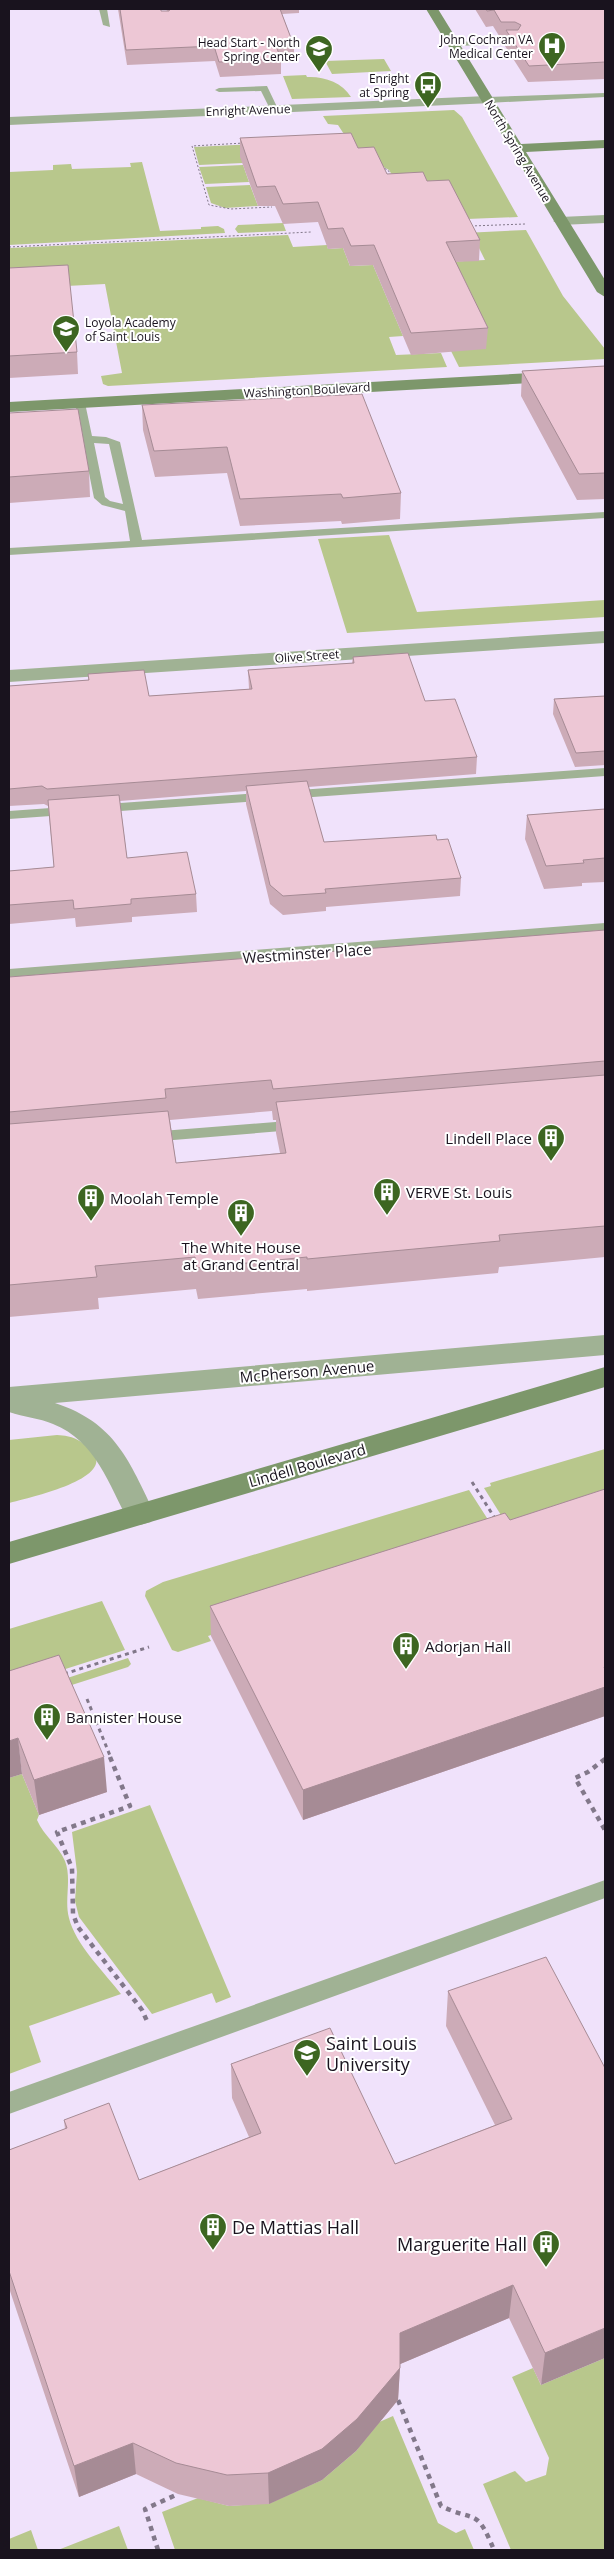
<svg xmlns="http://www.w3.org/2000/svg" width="614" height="2559" font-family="'Open Sans',sans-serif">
<rect width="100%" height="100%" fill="#f0e2fb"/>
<path fill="#b8c78c" d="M 384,59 L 391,71 L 332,74 L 325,61 Z
M 306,75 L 307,77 C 323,76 342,82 351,97 L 292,99 L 283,76 Z
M 454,110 L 462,117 L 518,217 L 467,219 L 394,178 L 389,170 C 370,160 349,144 338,125 L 328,124 L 323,116 Z
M 333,140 L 243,163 L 199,165 L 194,147 Z
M 142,162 L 160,231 L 201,229 L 201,227 L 218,226 L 224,229 L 225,233 L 9,245 L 9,172 L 53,170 L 53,165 L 71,164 L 72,169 L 131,167 L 130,163 Z
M 243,165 L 249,182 L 205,184 L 199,167 Z
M 250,185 L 258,206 L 225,208 L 211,203 L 206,187 Z
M 283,223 L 286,231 L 238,233 L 235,229 L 238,225 Z
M 526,230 L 563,296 L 605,349 L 605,359 L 459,367 L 450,349 L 445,262 L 485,260 L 473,236 L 423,235 Z
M 288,235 L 293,247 L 327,245 L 328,249 L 343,248 L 350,266 L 373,265 L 403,336 L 389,337 L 396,355 L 441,353 L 447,367 L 108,386 L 103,384 L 101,376 L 122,373 L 105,284 L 9,289 L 9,248 Z
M 389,535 L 417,612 L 605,600 L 605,617 L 347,633 L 318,539 Z
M 57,1435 C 73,1436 79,1439 91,1450 C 120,1479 23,1499 9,1503 L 9,1440 Z
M 605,1449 L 605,1681 L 484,1488 L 491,1486 L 490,1483 Z
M 469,1490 L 503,1543 L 208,1636 L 211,1641 L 178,1652 L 172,1650 L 145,1596 L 146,1591 L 163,1582 Z
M 102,1601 L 125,1650 L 9,1687 L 9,1629 Z
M 128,1658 L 131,1664 L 128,1667 L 28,1699 L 25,1692 Z
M 22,1774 L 39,1815 L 37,1820 C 44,1836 58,1845 65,1861 C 72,1879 64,1900 69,1918 C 75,1944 105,1973 121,1994 L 29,2026 L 41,2062 L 9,2074 L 9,1778 Z
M 150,1805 L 231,1997 L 216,2003 L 212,1993 L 152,2014 L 79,1917 L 75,1901 L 77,1872 L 72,1832 Z
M 605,2358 L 605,2550 L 511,2550 L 483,2484 L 515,2471 L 526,2482 L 546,2475 L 549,2458 L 512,2377 L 533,2368 L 541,2385 Z
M 393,2416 L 438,2523 L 456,2533 L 465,2529 L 474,2550 L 175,2550 L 162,2512 L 198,2498 L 229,2506 L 269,2503 L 322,2480 L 356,2451 L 377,2423 Z
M 119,2526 L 128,2550 L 58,2550 Z
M 31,2530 L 38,2550 L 9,2550 L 9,2539 Z"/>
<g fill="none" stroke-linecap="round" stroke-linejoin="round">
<path stroke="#82788a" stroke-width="1" stroke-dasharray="2 2" stroke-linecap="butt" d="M 244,143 L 192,146 L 209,205 L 231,209 L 272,207
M 381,167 L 388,170 L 392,177
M 471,226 L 525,224
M 9,247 L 311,232"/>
<path stroke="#82788a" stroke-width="3" stroke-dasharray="4 4" stroke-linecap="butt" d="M 472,1482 L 496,1520
M 64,1674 L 149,1647
M 87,1699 L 111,1758"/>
<path stroke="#82788a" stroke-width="4.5" stroke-dasharray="5 5" stroke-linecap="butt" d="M 110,1757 L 130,1806 L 57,1832 L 72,1868 L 73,1914 L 78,1927 L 142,2010 L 147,2021
M 605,1759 L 588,1772 L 575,1778 L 605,1830
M 398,2400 L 441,2506 C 477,2523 476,2507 494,2550
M 158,2550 L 145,2509 L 178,2494"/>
<path fill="#a0b294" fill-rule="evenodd" d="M 99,9 L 107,9 L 110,27 L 103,25 Z
M 514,40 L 518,42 L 517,44 L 453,46 L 449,44 L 453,42 Z
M 267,86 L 278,109 L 277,111 L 271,111 L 261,91 L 219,92 L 215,90 L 219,88 Z
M 605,93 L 605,97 L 487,103 L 483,100 L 487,97 Z
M 80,400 L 85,403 L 92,436 L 106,437 L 120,442 L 142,540 L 605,512 L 605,518 L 9,555 L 9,548 L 130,541 L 125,511 L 102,505 L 94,498 L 75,403 ZM 94,443 L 109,444 L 123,504 L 110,501 L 105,497 Z
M 605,768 L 605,776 L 9,819 L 9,811 Z
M 300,1120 L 308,1125 L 306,1129 L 149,1142 L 143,1141 L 141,1137 L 143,1133 L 149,1132 Z
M 605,1880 L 605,1898 L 9,2114 L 9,2092 Z"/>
<path fill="#a0b294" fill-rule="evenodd" d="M 487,96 L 494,100 L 492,103 L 9,125 L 9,117 Z
M 605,215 L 605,223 L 560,225 L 553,221 L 560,217 Z
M 605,631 L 605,643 L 9,682 L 9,670 Z
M 605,923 L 605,937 L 9,983 L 9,969 Z
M 605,1335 L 605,1355 L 55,1403 C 116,1423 129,1461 155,1514 L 151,1522 L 140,1525 L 129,1522 C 109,1485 96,1441 53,1424 C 39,1418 24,1417 9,1412 L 9,1387 Z"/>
<path fill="#7d976b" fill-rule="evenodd" d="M 426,9 L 438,9 L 521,144 L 605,140 L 605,148 L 526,152 L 605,280 L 605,297 L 597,292 Z
M 605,369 L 605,379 L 9,412 L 9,402 Z
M 605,1367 L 605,1387 L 9,1564 L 9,1542 Z"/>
</g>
<path fill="#ccabb7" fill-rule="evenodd" d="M 118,9 L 161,9 L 161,11 L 167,11 L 166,9 L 299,9 L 299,13 L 282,14 L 294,46 L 294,60 L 281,61 L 281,74 L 220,77 L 215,61 L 127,65 Z
M 475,9 L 605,9 L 605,79 L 528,82 L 505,46 L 506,38 L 501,39 L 493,26 L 486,27 Z
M 240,138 L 358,148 L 387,174 L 427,181 L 480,240 L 479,261 L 455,262 L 488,328 L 486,349 L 411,355 L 373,265 L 350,266 L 343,248 L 328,249 L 318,222 L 283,224 L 275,206 L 258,206 L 240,157 Z
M 9,268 L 77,352 L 78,374 L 9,378 Z
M 605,366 L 605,499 L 577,500 L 521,396 L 522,371 Z
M 142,405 L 401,493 L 400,519 L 342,524 L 341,521 L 240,526 L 227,473 L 155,477 L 143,430 Z
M 9,413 L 89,471 L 90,497 L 9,503 Z
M 353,657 L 425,701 L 477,757 L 476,774 L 308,787 L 324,842 L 437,840 L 461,878 L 460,896 L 326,907 L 326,911 L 283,915 L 270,904 L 246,804 L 246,791 L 120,801 L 127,858 L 196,894 L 197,912 L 132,917 L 132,922 L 76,927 L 75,918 L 9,924 L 9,871 L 54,867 L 48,806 L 44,804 L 9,806 L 9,686 L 88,680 L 88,674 L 149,696 L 249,689 L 248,670 L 352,663 Z
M 605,696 L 605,765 L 575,767 L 553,714 L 554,699 Z
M 605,809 L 605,882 L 582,883 L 582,886 L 544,889 L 525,839 L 527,815 Z
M 605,930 L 605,1257 L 499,1267 L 498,1273 L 307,1291 L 307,1289 L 198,1299 L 196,1289 L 98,1298 L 99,1309 L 9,1317 L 9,977 ZM 272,1111 L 273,1120 L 276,1120 L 276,1133 L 280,1153 L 176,1163 L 170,1120 Z
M 605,1489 L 605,1716 L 303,1820 L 211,1636 L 210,1606 L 510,1520 Z
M 9,1671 L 107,1792 L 39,1815 L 22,1774 Z
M 448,1991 L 605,2068 L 541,2385 L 509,2318 L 400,2364 L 398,2400 L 356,2451 L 322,2480 L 269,2504 L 229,2506 L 178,2494 L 136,2474 L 79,2497 L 9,2288 L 9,2150 L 65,2129 L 64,2120 L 139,2180 L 249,2137 L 232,2098 L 231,2064 L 395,2164 L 495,2125 L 446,2026 Z"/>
<path fill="#a68b95" d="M 605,1666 L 605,1716 L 303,1820 L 303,1790 Z
M 18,1738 L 22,1774 L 9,1778 L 9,1741 Z
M 104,1757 L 107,1792 L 39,1815 L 34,1780 Z
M 513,2285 L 509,2318 L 398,2365 L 400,2333 Z
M 605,2328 L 605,2358 L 541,2385 L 545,2353 Z
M 400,2368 L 398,2400 L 356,2451 L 322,2480 L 269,2504 L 268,2473 Z
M 133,2443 L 136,2474 L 79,2497 L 74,2466 Z"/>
<path fill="#edc7d5" stroke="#a68b95" d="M 120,9 L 161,9 L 161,11 L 169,11 L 170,9 L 280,9 L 294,46 L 276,46 L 281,59 L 219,62 L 214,46 L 126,50 Z
M 486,9 L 605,9 L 605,62 L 529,66 L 506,30 L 518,30 L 521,25 L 515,22 L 501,22 L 494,10 L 487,11 Z
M 351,133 L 358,148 L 374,147 L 387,174 L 423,172 L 427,181 L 449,180 L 480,240 L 446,242 L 488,328 L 411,333 L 374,245 L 351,246 L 343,228 L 328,229 L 318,202 L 283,204 L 275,186 L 257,187 L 240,138 Z
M 68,265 L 77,352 L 9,356 L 9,268 Z
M 605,366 L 605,473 L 579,474 L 522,371 Z
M 362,394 L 401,493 L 343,498 L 341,494 L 240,499 L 227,447 L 154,451 L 142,405 Z
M 78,409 L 89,471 L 9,477 L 9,413 Z
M 408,653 L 425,701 L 455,699 L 477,757 L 47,789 L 42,786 L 9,789 L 9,686 L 89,680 L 88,674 L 144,670 L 149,696 L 252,689 L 248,670 L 354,663 L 353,657 Z
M 605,696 L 605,751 L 576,753 L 554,699 Z
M 307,781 L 324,842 L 436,835 L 437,840 L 448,839 L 461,878 L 325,889 L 326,893 L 283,896 L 270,885 L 246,786 Z
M 119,795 L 127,858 L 187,852 L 196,894 L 131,899 L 131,904 L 74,909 L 73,900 L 9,905 L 9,871 L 54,867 L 48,800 Z
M 605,809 L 605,858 L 583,860 L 584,863 L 546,866 L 527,815 Z
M 605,930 L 605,1061 L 273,1089 L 271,1080 L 165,1089 L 166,1098 L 9,1112 L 9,977 Z
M 605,1075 L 605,1226 L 499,1235 L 500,1241 L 307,1259 L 307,1257 L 197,1268 L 195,1257 L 95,1266 L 97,1277 L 9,1285 L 9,1124 L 168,1111 L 176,1163 L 286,1153 L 276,1102 Z
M 605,1489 L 605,1666 L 604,1667 L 605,1669 L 605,1687 L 303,1790 L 210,1606 L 505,1513 L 510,1520 Z
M 59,1655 L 104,1757 L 34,1780 L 18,1738 L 9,1741 L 9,1671 Z
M 546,1957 L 605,2068 L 605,2328 L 545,2353 L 513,2285 L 400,2333 L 400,2368 L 357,2419 L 322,2449 L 268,2473 L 227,2475 L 176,2463 L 133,2443 L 74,2466 L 9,2271 L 9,2150 L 67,2128 L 64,2120 L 109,2103 L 139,2180 L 261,2133 L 231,2064 L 330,2028 L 395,2164 L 512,2119 L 448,1991 Z"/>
<defs>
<symbol id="hospital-pin" viewBox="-11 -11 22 30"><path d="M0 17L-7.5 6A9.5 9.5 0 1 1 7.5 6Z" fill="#3d6621" stroke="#fff"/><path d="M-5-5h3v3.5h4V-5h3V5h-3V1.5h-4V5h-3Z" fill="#fff"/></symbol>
<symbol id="school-pin" viewBox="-11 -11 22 30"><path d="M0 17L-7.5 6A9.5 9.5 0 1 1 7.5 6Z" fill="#3d6621" stroke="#fff"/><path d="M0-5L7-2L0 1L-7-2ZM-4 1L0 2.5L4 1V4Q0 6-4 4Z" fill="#fff"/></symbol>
<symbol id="bus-pin" viewBox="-11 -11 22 30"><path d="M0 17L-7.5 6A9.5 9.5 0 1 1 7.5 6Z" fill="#3d6621" stroke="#fff"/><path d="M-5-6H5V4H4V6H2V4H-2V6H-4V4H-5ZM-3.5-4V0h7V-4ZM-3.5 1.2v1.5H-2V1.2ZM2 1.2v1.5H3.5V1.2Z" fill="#fff"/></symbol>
<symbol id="building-pin" viewBox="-11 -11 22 30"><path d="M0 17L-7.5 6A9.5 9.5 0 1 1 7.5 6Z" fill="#3d6621" stroke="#fff"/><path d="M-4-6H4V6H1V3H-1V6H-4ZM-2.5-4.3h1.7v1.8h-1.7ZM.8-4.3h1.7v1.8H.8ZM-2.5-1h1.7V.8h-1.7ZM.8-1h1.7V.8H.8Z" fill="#fff"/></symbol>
<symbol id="university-pin" viewBox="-11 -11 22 30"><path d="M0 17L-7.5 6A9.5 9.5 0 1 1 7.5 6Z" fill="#3d6621" stroke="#fff"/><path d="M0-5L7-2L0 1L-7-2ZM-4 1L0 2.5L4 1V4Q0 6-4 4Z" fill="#fff"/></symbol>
</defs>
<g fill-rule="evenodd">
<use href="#hospital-pin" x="536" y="30" width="32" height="43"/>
<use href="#school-pin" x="303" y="33" width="32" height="43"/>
<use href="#bus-pin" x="412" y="69" width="32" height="43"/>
<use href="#school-pin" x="50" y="313" width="32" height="43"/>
<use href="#building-pin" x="535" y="1122" width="32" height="43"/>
<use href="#building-pin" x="371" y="1176" width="32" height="43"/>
<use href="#building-pin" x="75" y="1182" width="32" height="43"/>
<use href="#building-pin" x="225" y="1197" width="32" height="43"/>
<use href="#building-pin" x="390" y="1630" width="32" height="43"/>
<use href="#building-pin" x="31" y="1701" width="32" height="43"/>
<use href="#university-pin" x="291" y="2037" width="32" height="43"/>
<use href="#building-pin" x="197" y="2211" width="32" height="43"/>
<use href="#building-pin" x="530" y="2228" width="32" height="43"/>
</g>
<g text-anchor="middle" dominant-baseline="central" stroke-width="4" stroke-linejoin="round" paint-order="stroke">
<g font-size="12" fill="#19131e" stroke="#fff" text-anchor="end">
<text x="533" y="39">John Cochran VA<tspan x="533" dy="14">Medical Center</tspan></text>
<text x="300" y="42">Head Start - North<tspan x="300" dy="14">Spring Center</tspan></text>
<text x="409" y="78">Enright<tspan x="409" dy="14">at Spring</tspan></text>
<text x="85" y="322" text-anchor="start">Loyola Academy<tspan x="85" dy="14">of Saint Louis</tspan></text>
</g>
<g font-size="12" fill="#19131e" stroke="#fff">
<text transform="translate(248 110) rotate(-2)">Enright Avenue</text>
<text transform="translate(518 151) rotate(59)">North Spring Avenue</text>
<text transform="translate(307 390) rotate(-3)">Washington Boulevard</text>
<text transform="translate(307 656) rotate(-4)">Olive Street</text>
</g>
<g font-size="15" fill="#19131e" stroke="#fff">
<text transform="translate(307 953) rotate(-4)">Westminster Place</text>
<text transform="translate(307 1371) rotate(-5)">McPherson Avenue</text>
<text transform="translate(307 1465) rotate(-16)">Lindell Boulevard</text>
</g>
<g font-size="15" fill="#19131e" stroke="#fff" text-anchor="start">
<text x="532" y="1138" text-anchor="end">Lindell Place</text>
<text x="406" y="1192">VERVE St. Louis</text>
<text x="110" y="1198">Moolah Temple</text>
<text x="241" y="1247" text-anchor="middle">The White House<tspan x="241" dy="17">at Grand Central</tspan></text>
<text x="425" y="1646">Adorjan Hall</text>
<text x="66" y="1717">Bannister House</text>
</g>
<g font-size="18" fill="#19131e" stroke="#fff" text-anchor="start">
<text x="326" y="2043">Saint Louis<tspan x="326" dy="21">University</tspan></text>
<text x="232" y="2227">De Mattias Hall</text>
<text x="527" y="2244" text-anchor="end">Marguerite Hall</text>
</g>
</g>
<rect width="614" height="2559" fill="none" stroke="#19131e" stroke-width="20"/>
</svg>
